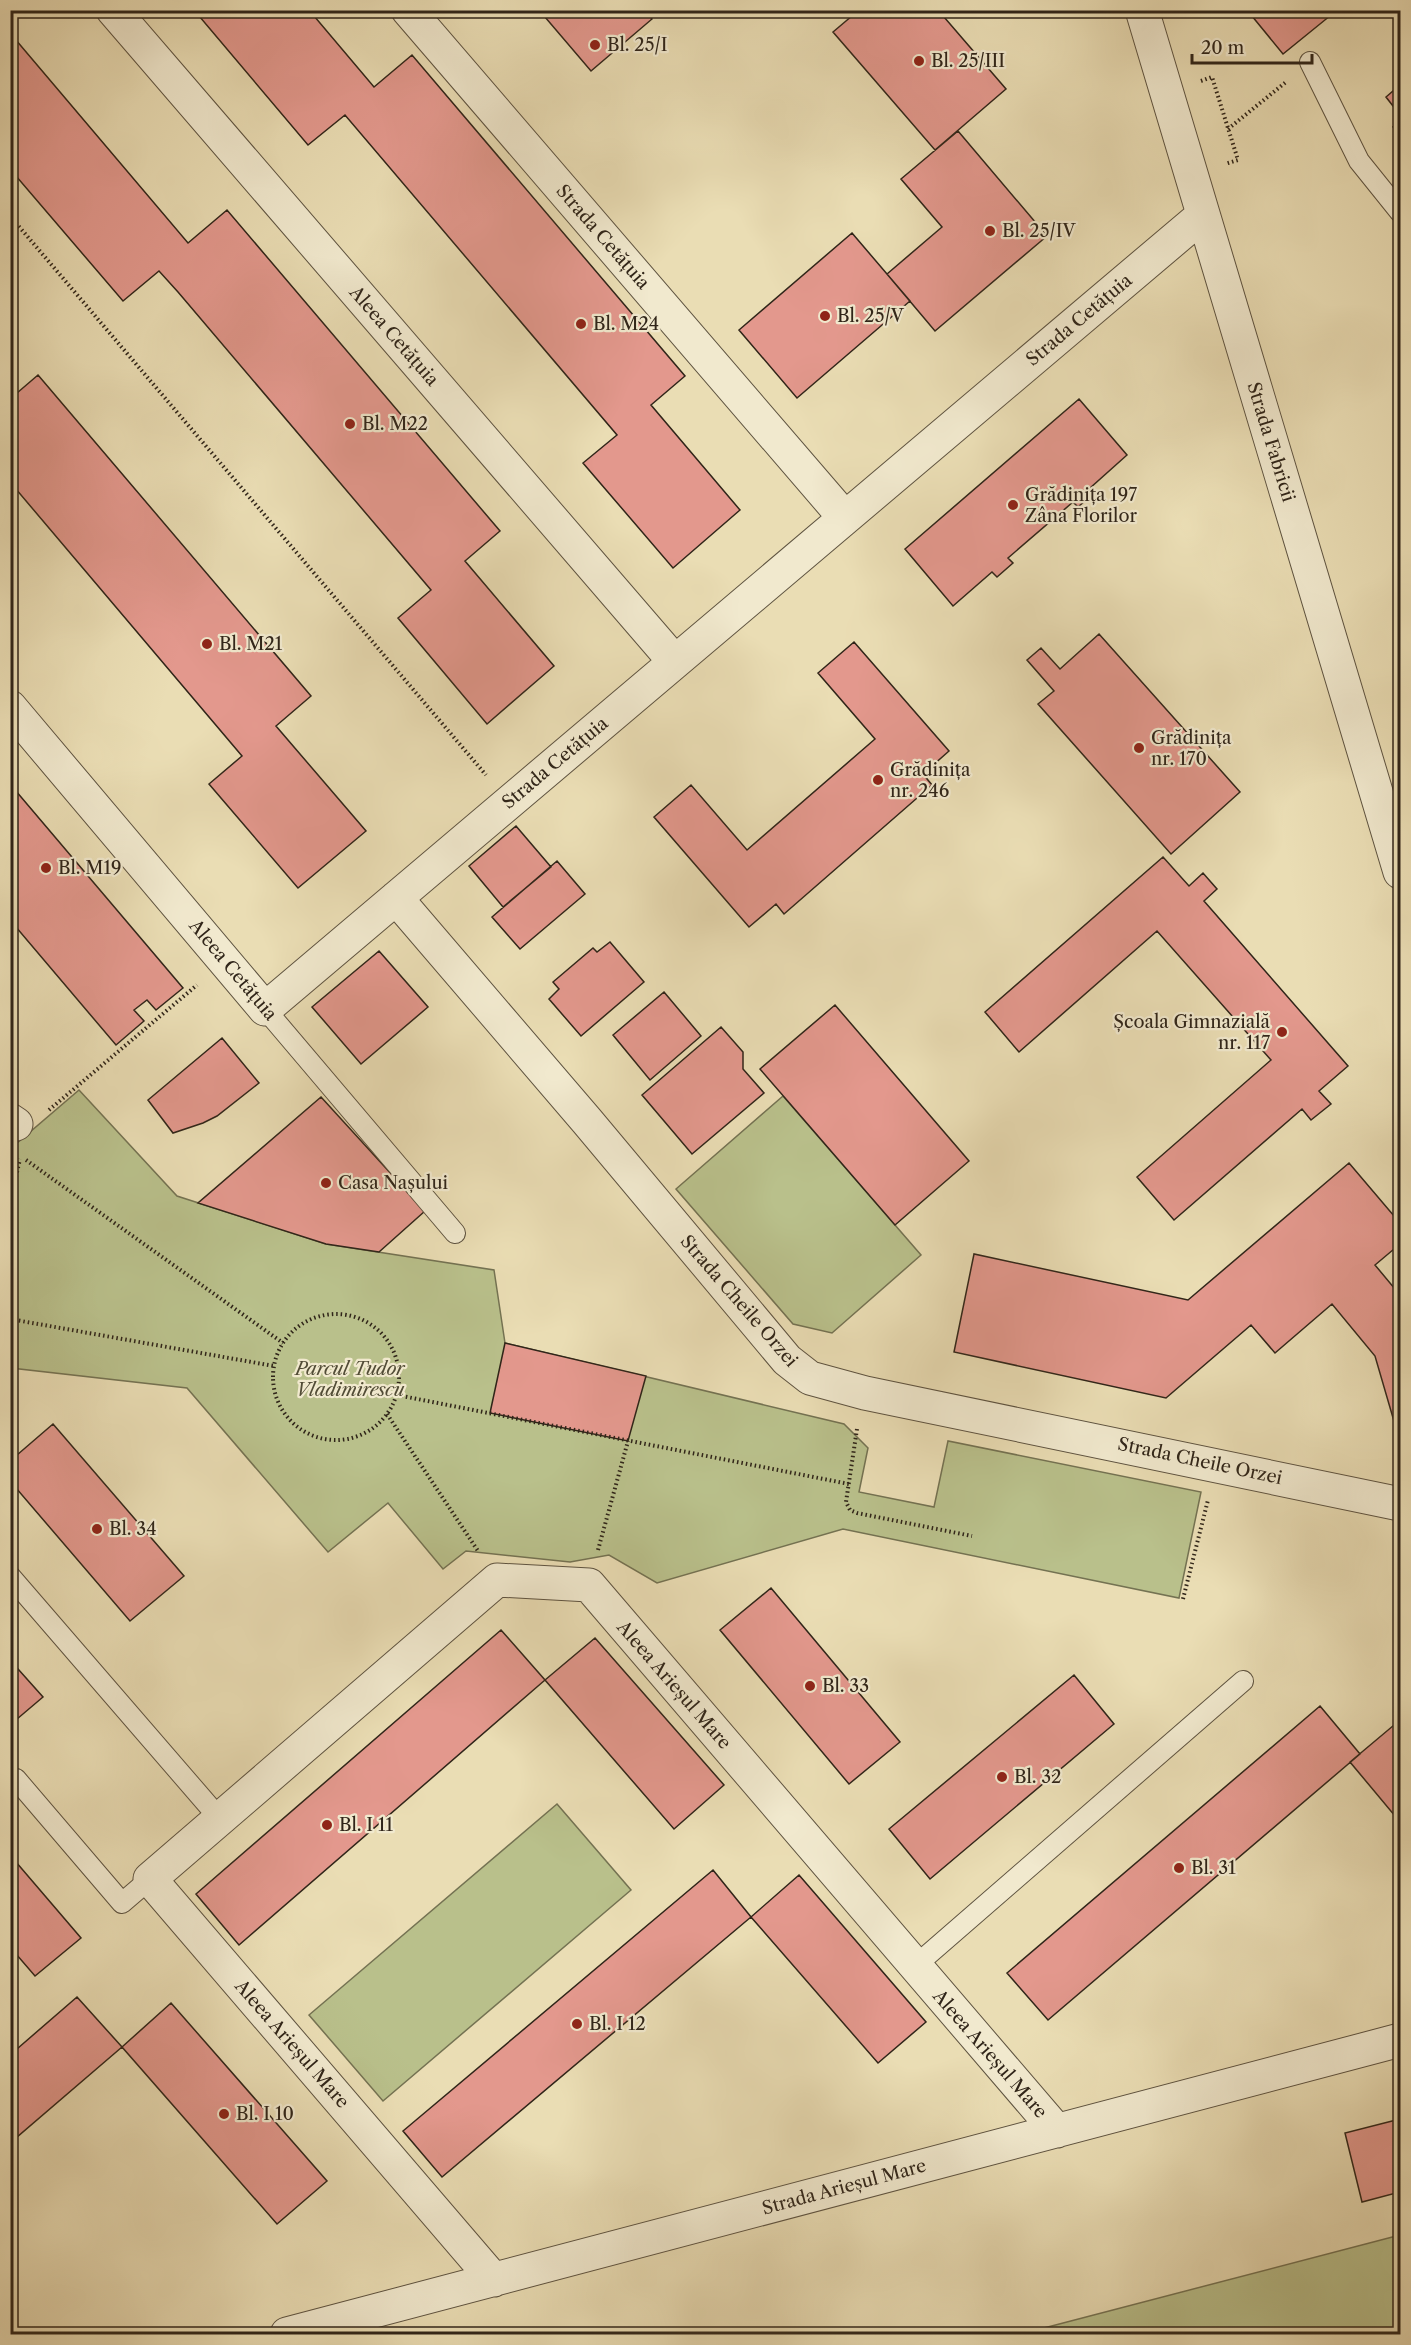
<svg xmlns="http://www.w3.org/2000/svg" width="1411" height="2345" font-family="'Libre Caslon Text',serif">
<rect width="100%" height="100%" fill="#eaddb4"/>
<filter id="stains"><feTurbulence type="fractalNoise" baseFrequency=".00333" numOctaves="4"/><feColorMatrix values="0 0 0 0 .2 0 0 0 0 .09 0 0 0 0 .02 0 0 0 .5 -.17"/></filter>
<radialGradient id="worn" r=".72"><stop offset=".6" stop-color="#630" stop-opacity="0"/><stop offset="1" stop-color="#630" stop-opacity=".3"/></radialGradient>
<path fill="#b9c08b" stroke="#747252" stroke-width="1.5" d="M 79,1090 L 177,1196 L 326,1244 L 494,1270 L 505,1343 L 844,1424 L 868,1448 L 859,1492 L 934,1507 L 948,1441 L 1201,1492 L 1179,1598 L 843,1529 L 657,1583 L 609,1555 L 570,1562 L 466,1551 L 443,1569 L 388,1503 L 328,1552 L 187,1388 L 11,1368 L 11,1140 L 17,1143 Z
M 783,1096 L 921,1255 L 832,1333 L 793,1324 L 676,1189 Z
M 557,1804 L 631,1890 L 383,2101 L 309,2015 Z
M 1400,2235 L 1400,2334 L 1021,2334 Z"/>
<path fill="#e3988d" stroke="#302519" stroke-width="1.5" d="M 194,10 L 309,10 L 374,87 L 412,55 L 685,376 L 651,405 L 740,510 L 673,568 L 583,463 L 617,435 L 345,115 L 308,145 Z
M 539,10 L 645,10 L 652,19 L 591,71 Z
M 859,10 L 938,10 L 1006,89 L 935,150 L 833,32 Z
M 1247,10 L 1336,10 L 1336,11 L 1283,54 Z
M 10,33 L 188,243 L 227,210 L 500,531 L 465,561 L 554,666 L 487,724 L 398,618 L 431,590 L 178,292 L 159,271 L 123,301 L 10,169 Z
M 1400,85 L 1400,115 L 1386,97 Z
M 1400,121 L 1400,137 L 1393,127 Z
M 958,131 L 1047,236 L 935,331 L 887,274 L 942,227 L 901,179 Z
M 852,233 L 910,301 L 797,398 L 739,330 Z
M 38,375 L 311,696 L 276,726 L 366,831 L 298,888 L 209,784 L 242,756 L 10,482 L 10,399 Z
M 1079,399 L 1127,455 L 1089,489 L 1094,493 L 1078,507 L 1073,502 L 1008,558 L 1013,563 L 997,577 L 992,572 L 953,606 L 905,549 Z
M 1099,634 L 1240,792 L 1171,854 L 1038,704 L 1054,691 L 1027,660 L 1041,648 L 1060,669 Z
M 854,642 L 949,751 L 923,774 L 932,785 L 784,914 L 776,904 L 749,927 L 654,817 L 691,785 L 747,850 L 875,739 L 818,673 Z
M 10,784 L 183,988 L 156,1010 L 147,1000 L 134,1010 L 144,1021 L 116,1045 L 10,920 Z
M 516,826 L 551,867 L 503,907 L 469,866 Z
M 1163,857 L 1189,886 L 1203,873 L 1217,889 L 1204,901 L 1348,1066 L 1319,1091 L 1331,1104 L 1311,1120 L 1302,1109 L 1174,1220 L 1137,1177 L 1271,1060 L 1157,931 L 1019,1052 L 985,1012 Z
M 557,861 L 585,894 L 520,949 L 492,917 Z
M 610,942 L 644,982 L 581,1036 L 549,999 L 559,989 L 553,982 L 593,948 L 597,952 Z
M 379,951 L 428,1007 L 361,1064 L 312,1007 Z
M 664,992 L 701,1036 L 650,1080 L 613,1035 Z
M 835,1005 L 969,1161 L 895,1225 L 760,1069 Z
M 721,1027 L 743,1052 L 743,1069 L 764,1093 L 692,1154 L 642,1095 Z
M 222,1038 L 259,1083 L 217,1116 L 203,1123 L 173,1133 L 148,1100 Z
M 321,1097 L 425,1211 L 379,1252 L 326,1244 L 198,1203 Z
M 1349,1163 L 1400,1223 L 1400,1244 L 1375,1265 L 1400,1295 L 1400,1435 L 1398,1435 L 1375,1356 L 1332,1304 L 1275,1353 L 1251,1325 L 1166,1398 L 954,1352 L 974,1254 L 1188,1300 Z
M 505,1343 L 646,1376 L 628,1441 L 490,1413 Z
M 53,1424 L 184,1576 L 130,1621 L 10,1481 L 10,1461 Z
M 771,1588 L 900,1742 L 849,1784 L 720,1630 Z
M 501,1630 L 545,1680 L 239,1945 L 196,1894 Z
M 595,1638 L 724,1785 L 674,1829 L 545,1680 Z
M 10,1660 L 43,1697 L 10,1725 Z
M 1074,1675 L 1114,1724 L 930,1879 L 889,1829 Z
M 1320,1706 L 1360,1754 L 1048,2020 L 1007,1973 Z
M 1400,1720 L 1400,1822 L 1350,1762 Z
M 10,1855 L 81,1938 L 35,1976 L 10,1947 Z
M 713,1870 L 751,1917 L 442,2177 L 403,2131 Z
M 799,1875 L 926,2022 L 878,2063 L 751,1917 Z
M 77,1997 L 122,2047 L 10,2143 L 10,2055 Z
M 171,2003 L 327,2181 L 277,2224 L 122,2047 Z
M 1400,2119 L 1400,2192 L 1362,2202 L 1345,2133 Z"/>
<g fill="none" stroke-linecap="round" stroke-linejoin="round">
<defs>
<path id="service" d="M 1310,62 L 1359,161 L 1400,212
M 265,1009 L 455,1233
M 10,1576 L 220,1819
M 16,1779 L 122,1903 L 150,1879
M 915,1966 L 1243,1681"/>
<path id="minor" d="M 113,10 L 675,662
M 408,10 L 845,518
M 1142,10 L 1400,872
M 10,707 L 265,1009 L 1203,215
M 396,898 L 587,1121 L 787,1360 L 810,1378 L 865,1393 L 1400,1504
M 10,1120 L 16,1124
M 494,2280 L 150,1879 L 497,1580 L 589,1585 L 1057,2131
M 287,2334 L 1400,2040"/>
</defs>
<use href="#service" stroke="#5e5340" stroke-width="22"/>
<use href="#minor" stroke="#5e5340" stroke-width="35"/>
<path stroke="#302519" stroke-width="4" stroke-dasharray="1.5 3" stroke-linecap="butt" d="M 1201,81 L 1212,77 L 1238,160 L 1225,164
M 1228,129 L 1286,82
M 10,216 L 486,775
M 49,1110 L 197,985
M 26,1160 L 283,1343
M 10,1203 L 20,1159
M273 1377a63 63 0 1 1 126 0a63 63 0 1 1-126 0Z
M 10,1319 L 274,1366
M 397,1395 L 849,1484
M 387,1414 L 478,1551
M 857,1429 L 846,1502 L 850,1510 L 857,1513 L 972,1536
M 598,1550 L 628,1441
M 1183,1599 L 1208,1500"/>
<use href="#service" stroke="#f1e9ce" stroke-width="20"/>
<use href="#minor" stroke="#f1e9ce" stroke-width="33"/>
</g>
<g fill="#8f2418" stroke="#f1e9ce" stroke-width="2">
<circle cx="595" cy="45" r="6"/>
<circle cx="919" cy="61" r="6"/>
<circle cx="990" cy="231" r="6"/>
<circle cx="825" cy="316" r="6"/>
<circle cx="581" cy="324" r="6"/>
<circle cx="350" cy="424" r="6"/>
<circle cx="1013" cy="505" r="6"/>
<circle cx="207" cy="644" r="6"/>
<circle cx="1139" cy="748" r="6"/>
<circle cx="878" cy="780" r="6"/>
<circle cx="46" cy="868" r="6"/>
<circle cx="1282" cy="1032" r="6"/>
<circle cx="326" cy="1183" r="6"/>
<circle cx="97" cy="1529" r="6"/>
<circle cx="810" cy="1686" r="6"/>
<circle cx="1002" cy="1777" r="6"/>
<circle cx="327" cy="1825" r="6"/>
<circle cx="1179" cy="1868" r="6"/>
<circle cx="577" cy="2024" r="6"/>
<circle cx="224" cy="2114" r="6"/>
</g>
<g text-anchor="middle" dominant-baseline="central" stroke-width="4.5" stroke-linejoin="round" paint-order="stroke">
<g font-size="18" fill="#302519" stroke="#f1e9ce" text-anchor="start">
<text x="607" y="45">Bl. 25/I</text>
<text x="931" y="61">Bl. 25/III</text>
<text x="1002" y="231">Bl. 25/IV</text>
<text x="837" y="316">Bl. 25/V</text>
<text x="593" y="324">Bl. M24</text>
<text x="362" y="424">Bl. M22</text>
<text x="1025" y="495">Grădinița 197<tspan x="1025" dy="21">Zâna Florilor</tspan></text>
<text x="219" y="644">Bl. M21</text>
<text x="1151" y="738">Grădinița<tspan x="1151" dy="21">nr. 170</tspan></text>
<text x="890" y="770">Grădinița<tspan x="890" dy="21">nr. 246</tspan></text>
<text x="58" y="868">Bl. M19</text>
<text x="1270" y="1022" text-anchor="end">Școala Gimnazială<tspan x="1270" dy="21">nr. 117</tspan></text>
<text x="338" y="1183">Casa Nașului</text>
<text x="109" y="1529">Bl. 34</text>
<text x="822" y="1686">Bl. 33</text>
<text x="1014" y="1777">Bl. 32</text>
<text x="339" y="1825">Bl. I 11</text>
<text x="1191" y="1868">Bl. 31</text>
<text x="589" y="2024">Bl. I 12</text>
<text x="236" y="2114">Bl. I 10</text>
</g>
<g font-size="18" fill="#302519" stroke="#f1e9ce">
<text transform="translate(603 237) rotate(49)">Strada Cetățuia</text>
<text transform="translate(1079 320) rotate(-40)">Strada Cetățuia</text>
<text transform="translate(394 336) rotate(49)">Aleea Cetățuia</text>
<text transform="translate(1271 442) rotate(73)">Strada Fabricii</text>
<text transform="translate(555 763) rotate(-40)">Strada Cetățuia</text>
<text transform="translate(233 970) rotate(50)">Aleea Cetățuia</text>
<text transform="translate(739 1301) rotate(49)">Strada Cheile Orzei</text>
<text transform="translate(1200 1461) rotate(12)">Strada Cheile Orzei</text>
<text transform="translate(674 1685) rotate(49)">Aleea Arieșul Mare</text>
<text transform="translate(292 2044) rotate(49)">Aleea Arieșul Mare</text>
<text transform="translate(990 2054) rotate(49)">Aleea Arieșul Mare</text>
<text transform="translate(844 2187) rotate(-15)">Strada Arieșul Mare</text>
</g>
<g font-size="18" font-style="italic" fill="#524c36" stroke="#f1e9ce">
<text x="350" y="1369">Parcul Tudor<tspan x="350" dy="21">Vladimirescu</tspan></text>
</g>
</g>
<rect width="1411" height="2345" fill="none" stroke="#eaddb4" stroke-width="36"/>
<rect x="12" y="12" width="1387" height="2321" fill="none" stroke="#302519" stroke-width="3"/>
<rect x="18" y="18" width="1375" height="2309" fill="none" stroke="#302519" stroke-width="1.5"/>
<path d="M1192 54v9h120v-9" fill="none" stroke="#302519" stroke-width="3"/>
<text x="1201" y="54" font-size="18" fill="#302519" stroke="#f1e9ce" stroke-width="4.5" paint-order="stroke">20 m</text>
<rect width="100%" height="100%" filter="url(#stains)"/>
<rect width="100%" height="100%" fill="url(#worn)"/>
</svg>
